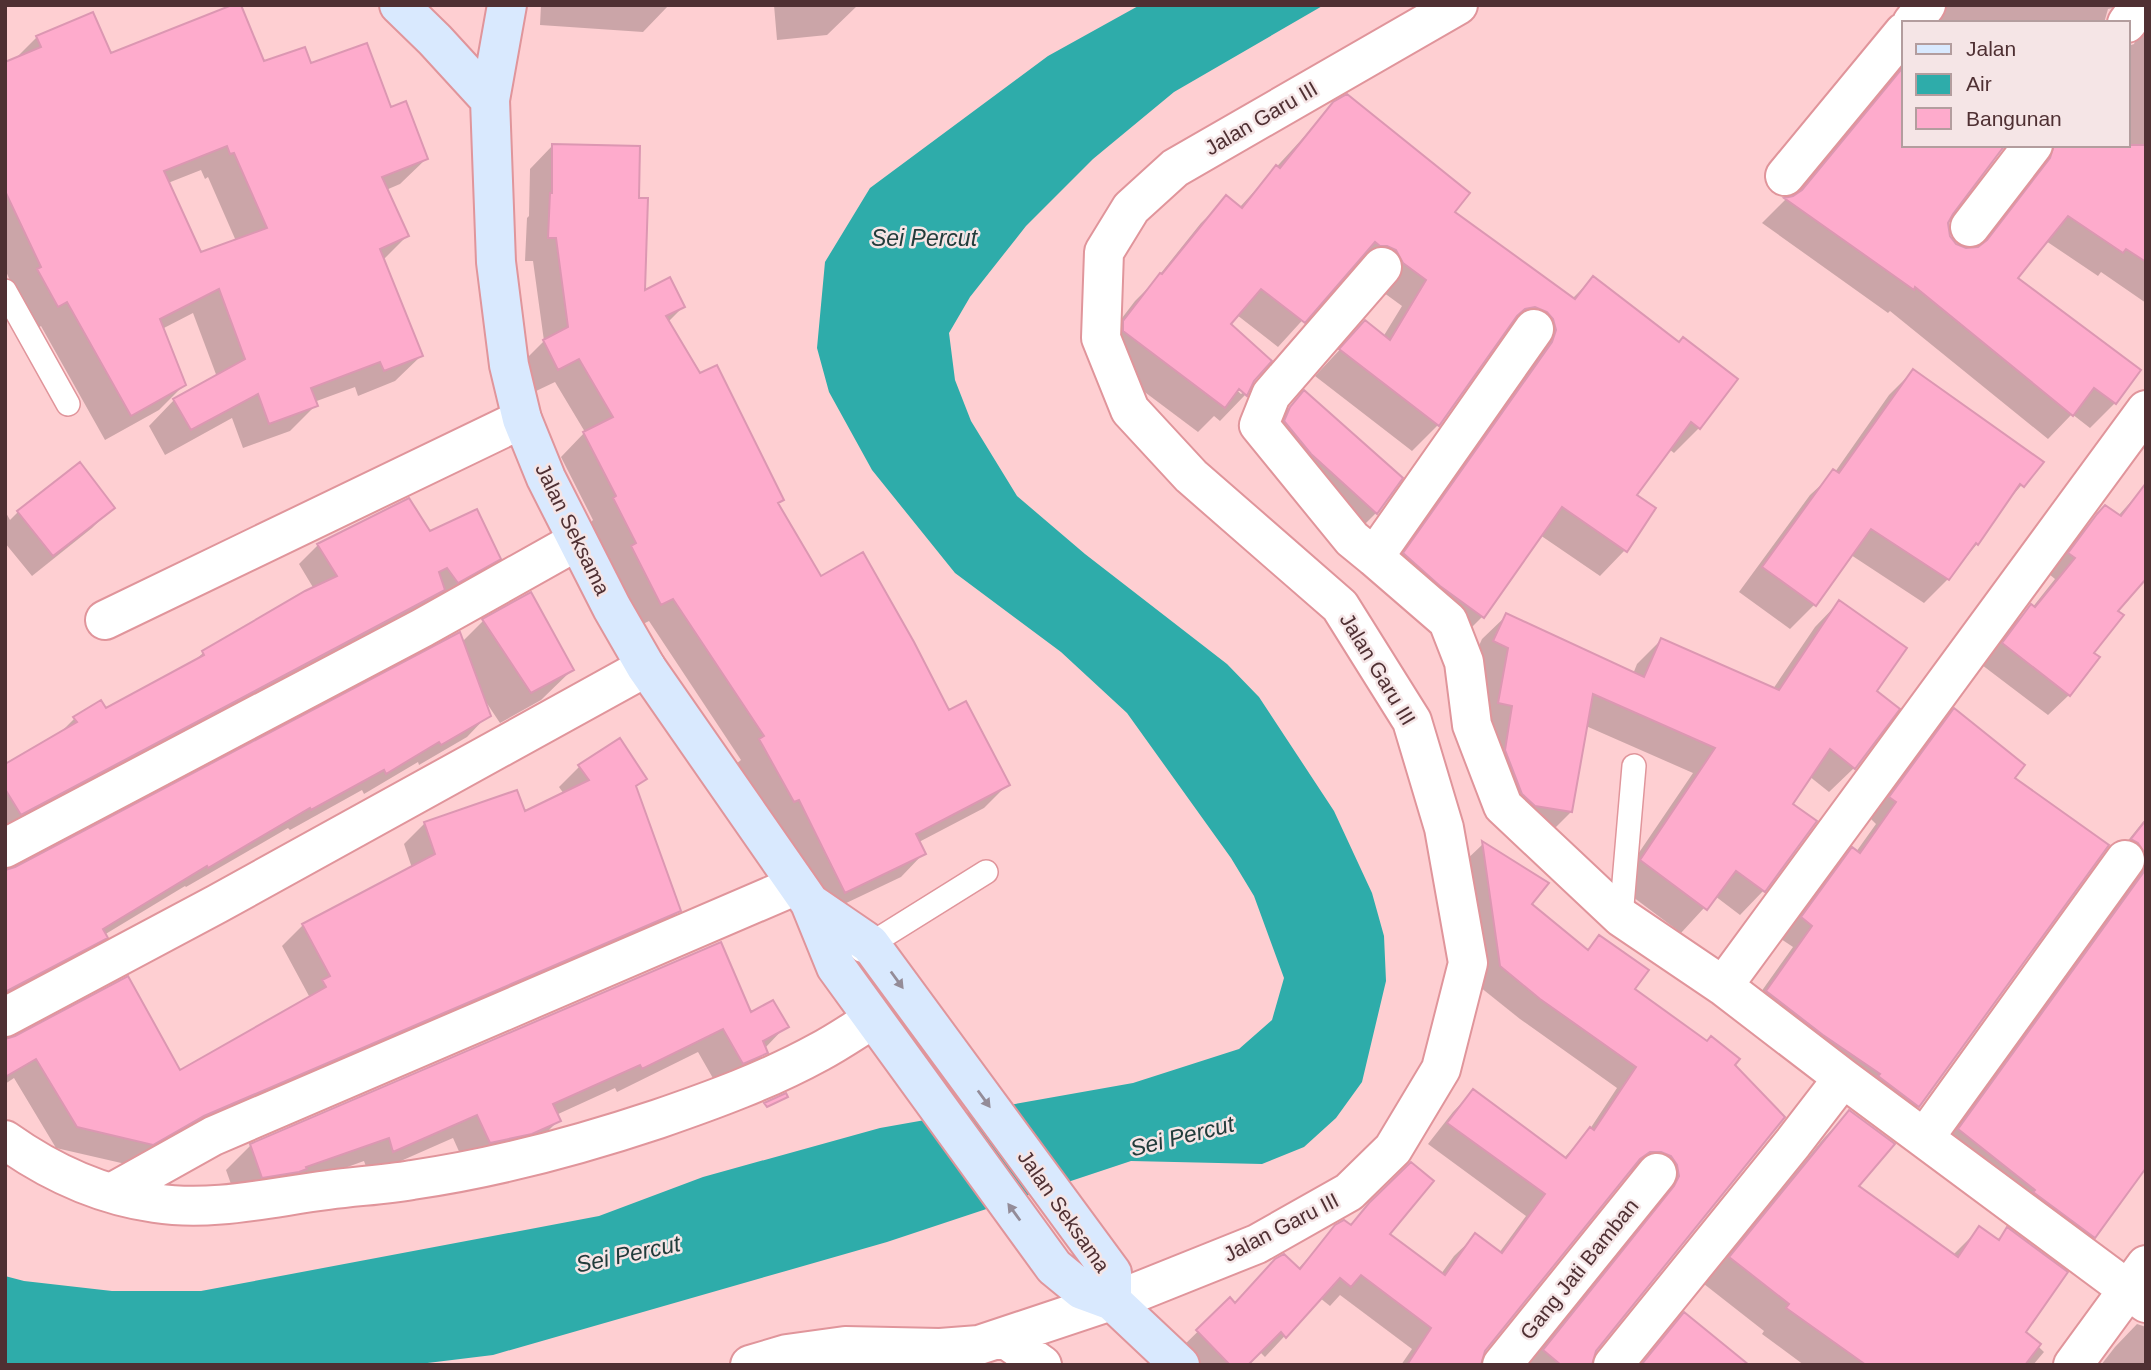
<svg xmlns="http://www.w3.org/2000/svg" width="2151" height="1370" font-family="Arial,sans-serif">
<rect width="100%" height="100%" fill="#fecfd2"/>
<path fill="#2eacaa" d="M 1140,5 L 1324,5 L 1174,92 L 1093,159 L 1026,226 L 970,297 L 949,333 L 955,380 L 971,421 L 1017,496 L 1085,554 L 1227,664 L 1259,697 L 1334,811 L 1372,893 L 1384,936 L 1386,981 L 1362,1082 L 1336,1118 L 1304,1147 L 1262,1164 L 1131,1161 L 887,1242 L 493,1355 L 411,1365 L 5,1365 L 5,1276 L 24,1281 L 112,1291 L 201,1291 L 599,1216 L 703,1177 L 880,1128 L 1133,1083 L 1239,1049 L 1272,1020 L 1284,978 L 1254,896 L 1231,858 L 1127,713 L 1061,652 L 955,573 L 872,470 L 829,392 L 817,348 L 825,262 L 870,188 L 1048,56 Z"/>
<path fill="#0003" fill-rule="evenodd" d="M 541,5 L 669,5 L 643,32 L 540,25 Z
M 774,5 L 857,5 L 857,6 L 827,35 L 777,40 Z
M 1896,5 L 2146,5 L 2146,303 L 2101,272 L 2098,276 L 2046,241 L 2015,278 L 2115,403 L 2090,428 L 2072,414 L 2048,439 L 1890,311 L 1888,313 L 1762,223 L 1785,200 L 1793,198 L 1904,64 L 1904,145 L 2128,145 L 2128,46 L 2134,44 L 2138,32 L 2118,7 L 2108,9 L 2104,23 L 1922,23 L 1914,11 ZM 2010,147 L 2027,184 L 1978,248 L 1968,250 L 1955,245 L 1948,235 L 1947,225 L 1951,213 L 2000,149 Z
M 37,37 L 110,55 L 310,66 L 390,109 L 426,159 L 400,184 L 386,190 L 407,236 L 383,260 L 421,356 L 395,381 L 358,396 L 355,387 L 314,402 L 316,405 L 290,431 L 243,448 L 232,418 L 165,455 L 149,426 L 174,400 L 217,377 L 193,313 L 162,329 L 184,385 L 159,410 L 105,440 L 41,326 L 32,332 L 5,269 L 5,64 L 13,61 ZM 201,170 L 205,179 L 208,177 L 236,241 L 200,254 L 168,183 Z
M 1335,103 L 1453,213 L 1572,299 L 1593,278 L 1699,428 L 1674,453 L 1669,449 L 1634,495 L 1625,550 L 1600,576 L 1540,535 L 1483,616 L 1457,642 L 1379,580 L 1509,332 L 1502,333 L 1438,425 L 1412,451 L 1315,376 L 1365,323 L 1383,337 L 1402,306 L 1350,268 L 1278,347 L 1237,315 L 1229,325 L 1253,380 L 1245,395 L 1220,421 L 1214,416 L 1198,432 L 1098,357 L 1099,348 L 1135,301 L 1153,283 L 1201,223 L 1227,198 L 1239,208 ZM 1231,385 L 1244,392 L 1241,394 Z
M 553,145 L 638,199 L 643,293 L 683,307 L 668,322 L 782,499 L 777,504 L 821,579 L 948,713 L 1008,784 L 984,808 L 919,842 L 924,853 L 901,877 L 821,915 L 736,764 L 741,760 L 649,621 L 637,627 L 608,571 L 613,567 L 590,523 L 593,520 L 561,457 L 585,432 L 555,382 L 534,392 L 520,365 L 544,341 L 533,261 L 525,261 L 527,218 L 529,216 L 530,169 Z
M 1913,371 L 2042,462 L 2005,504 L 1977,544 L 1948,579 L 1924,603 L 1851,555 L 1814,605 L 1790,629 L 1739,592 L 1810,495 L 1835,472 L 1889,395 Z
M 1304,392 L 1376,513 L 1356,533 L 1264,443 L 1284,413 Z
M 2146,485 L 2116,611 L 2069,695 L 2048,715 L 1982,665 L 2010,627 L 2031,607 L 2032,608 L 2055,579 L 2049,574 L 2076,537 L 2106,507 L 2118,516 Z
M 113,507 L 92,528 L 32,576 L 5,543 L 5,511 L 10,520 L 18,512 Z
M 429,533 L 499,558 L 479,578 L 438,601 L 435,597 L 424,609 L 5,831 L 5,766 L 58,735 L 74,719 L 100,702 L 105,710 L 192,663 L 203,653 L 314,589 L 299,564 L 318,545 Z
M 530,594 L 572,670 L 541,700 L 500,723 L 484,699 L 488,715 L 467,737 L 419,765 L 418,762 L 364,794 L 362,790 L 290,830 L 288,828 L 186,887 L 185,886 L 104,935 L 105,937 L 84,958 L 5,1000 L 5,872 L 16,869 L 462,642 L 483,621 Z
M 1839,602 L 1875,691 L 1897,709 L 1854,768 L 1829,792 L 1809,776 L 1791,804 L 1764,890 L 1740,915 L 1715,896 L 1681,933 L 1617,885 L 1693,773 L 1586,726 L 1571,812 L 1547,836 L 1510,830 L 1470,666 L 1482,639 L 1507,615 L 1633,674 L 1637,664 L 1661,640 L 1773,689 L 1815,627 Z
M 1954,711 L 2012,778 L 2107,846 L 1918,1106 L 1897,1127 L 1746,1013 L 1793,947 L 1781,939 L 1832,870 L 1852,849 L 1856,852 L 1876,824 L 1870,818 L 1933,731 Z
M 580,766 L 645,779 L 635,788 L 679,911 L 658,932 L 130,1165 L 56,1148 L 14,1078 L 5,1084 L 5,1040 L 179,1073 L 302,1003 L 309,996 L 282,946 L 303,925 L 412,868 L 404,844 L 425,823 L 524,814 L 564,794 L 559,787 Z
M 2146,818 L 2146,1165 L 2094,1237 L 2071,1260 L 1936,1153 L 2110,863 Z
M 1483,844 L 1529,904 L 1586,951 L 1599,938 L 1633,990 L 1732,1065 L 1783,1118 L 1594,1350 L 1590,1365 L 1528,1365 L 1654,1209 L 1659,1199 L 1640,1171 L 1628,1172 L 1483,1350 L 1479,1365 L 1401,1365 L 1412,1349 L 1340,1295 L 1330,1306 L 1320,1298 L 1265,1357 L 1259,1351 L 1245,1365 L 1190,1365 L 1177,1352 L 1230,1300 L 1234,1304 L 1298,1269 L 1337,1226 L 1349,1226 L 1411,1164 L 1388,1234 L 1441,1274 L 1454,1256 L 1475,1236 L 1499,1253 L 1526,1216 L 1428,1144 L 1453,1112 L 1473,1091 L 1564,1158 L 1588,1132 L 1617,1088 L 1520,1019 L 1480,987 L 1463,863 Z
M 750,1015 L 786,1026 L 765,1048 L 766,1052 L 742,1077 L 718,1087 L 698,1052 L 617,1092 L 615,1088 L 556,1115 L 559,1120 L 534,1145 L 466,1167 L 453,1138 L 369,1175 L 364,1161 L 284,1190 L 237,1201 L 226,1170 L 251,1145 Z
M 1849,1112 L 1856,1186 L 1953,1255 L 1980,1228 L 1997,1240 L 2008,1230 L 2023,1332 L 2044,1352 L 2033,1365 L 1804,1365 L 1762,1334 L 1764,1331 L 1704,1284 L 1824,1138 Z
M 2146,1306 L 2146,1365 L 2101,1365 L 2115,1347 L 2137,1324 L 2146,1327 Z
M 1685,1314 L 1745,1365 L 1640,1365 Z"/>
<path fill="#feabcc" stroke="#dc97b2" stroke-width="2" fill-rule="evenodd" d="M 232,5 L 241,5 L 264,61 L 305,47 L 311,63 L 367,43 L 391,107 L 406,101 L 428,159 L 382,177 L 409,236 L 380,249 L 423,356 L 384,371 L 380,362 L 311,388 L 318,406 L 269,424 L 258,394 L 191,430 L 173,399 L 245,359 L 219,289 L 160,319 L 186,385 L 131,416 L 67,302 L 58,307 L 37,269 L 41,267 L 5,191 L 5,62 L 41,47 L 36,36 L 93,12 L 111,53 ZM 227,146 L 230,154 L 234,153 L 267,228 L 201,252 L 164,171 Z
M 1904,66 L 1904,145 L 2005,145 L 1953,214 L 1948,223 L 1950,236 L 1956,244 L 1966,248 L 1978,247 L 1987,240 L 2050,158 L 2054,145 L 2146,145 L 2146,262 L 2126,249 L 2123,253 L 2068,216 L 2018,278 L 2141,370 L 2116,404 L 2094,388 L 2073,416 L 1915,287 L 1914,290 L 1784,198 L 1793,196 L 1802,190 Z
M 1347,94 L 1470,193 L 1455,212 L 1575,299 L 1593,276 L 1679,342 L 1683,337 L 1738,379 L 1700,429 L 1691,422 L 1637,495 L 1656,508 L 1627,552 L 1562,507 L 1484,618 L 1440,586 L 1403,553 L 1552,342 L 1556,330 L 1553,319 L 1547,312 L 1535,307 L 1525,309 L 1517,316 L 1439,426 L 1339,349 L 1365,320 L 1390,340 L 1426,280 L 1403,263 L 1396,250 L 1387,246 L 1380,246 L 1375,242 L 1305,323 L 1261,289 L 1231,324 L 1272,361 L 1254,381 L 1247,396 L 1239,389 L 1225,408 L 1123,331 L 1123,321 L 1160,273 L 1162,274 L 1226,195 L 1242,208 L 1276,165 L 1280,168 L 1333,102 Z
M 552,144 L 640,146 L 639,198 L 648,198 L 645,290 L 670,277 L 685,307 L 666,316 L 700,373 L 717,365 L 784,500 L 778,503 L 821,576 L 863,552 L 914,642 L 949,710 L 966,701 L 1010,785 L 916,834 L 926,854 L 845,893 L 799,800 L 794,802 L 759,739 L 764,736 L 673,599 L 661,605 L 631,546 L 636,543 L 613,498 L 616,496 L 583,432 L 613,417 L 579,359 L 558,370 L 543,340 L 568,327 L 556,238 L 548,238 L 550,193 L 552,193 Z
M 1913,369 L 2044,462 L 2024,487 L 2020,484 L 1978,545 L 1976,543 L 1949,580 L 1871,529 L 1816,606 L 1762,567 L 1833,469 L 1839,473 Z
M 1304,390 L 1403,478 L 1377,514 L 1311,454 L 1284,421 L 1290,407 Z
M 80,462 L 115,508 L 53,556 L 17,511 Z
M 2146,483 L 2146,579 L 2118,611 L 2124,615 L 2094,653 L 2100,657 L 2070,696 L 2002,643 L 2031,604 L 2035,607 L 2075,558 L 2068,553 L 2097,514 L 2105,505 L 2121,516 Z
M 409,498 L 430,531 L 477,509 L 501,559 L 458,583 L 447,568 L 439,572 L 445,590 L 21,815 L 5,789 L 5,764 L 77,722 L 73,717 L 101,700 L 106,708 L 204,655 L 202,651 L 305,591 L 337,576 L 317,544 Z
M 531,592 L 574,670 L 531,693 L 482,619 Z
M 1839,600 L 1907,648 L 1877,691 L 1900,709 L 1855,769 L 1830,749 L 1793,804 L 1817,821 L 1765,892 L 1736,871 L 1707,910 L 1640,860 L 1715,748 L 1593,694 L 1572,812 L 1535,806 L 1522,794 L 1505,750 L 1512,706 L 1498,703 L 1508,648 L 1493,641 L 1506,613 L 1644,677 L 1661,638 L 1779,690 Z
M 460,632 L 491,716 L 441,745 L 439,742 L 386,774 L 384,770 L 311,810 L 310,808 L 208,868 L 207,866 L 103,929 L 108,938 L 5,992 L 5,870 L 15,867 Z
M 1954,708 L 2025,765 L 2015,778 L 2109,845 L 1919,1107 L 1878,1076 L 1880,1074 L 1823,1035 L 1766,991 L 1812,926 L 1801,917 L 1852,847 L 1860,853 L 1896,802 L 1889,797 Z
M 620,738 L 647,779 L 636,786 L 681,911 L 204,1116 L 153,1145 L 77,1127 L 36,1059 L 5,1077 L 5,1039 L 15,1036 L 128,976 L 180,1070 L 326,987 L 322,980 L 330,976 L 302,924 L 435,854 L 424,822 L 517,790 L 525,811 L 589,780 L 578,765 Z
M 2146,820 L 2146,855 L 2138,843 L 2131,839 Z
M 1482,841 L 1549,883 L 1532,904 L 1588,950 L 1599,935 L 1649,970 L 1635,989 L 1707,1041 L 1711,1036 L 1740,1059 L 1735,1065 L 1785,1117 L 1596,1351 L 1592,1365 L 1561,1365 L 1543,1350 L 1674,1186 L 1679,1176 L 1677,1165 L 1671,1156 L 1661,1152 L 1650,1152 L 1640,1159 L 1485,1351 L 1481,1365 L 1407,1365 L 1431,1328 L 1361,1275 L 1351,1287 L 1340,1278 L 1286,1338 L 1281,1332 L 1248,1365 L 1230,1365 L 1196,1330 L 1230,1297 L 1235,1303 L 1275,1259 L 1284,1254 L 1300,1269 L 1335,1225 L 1344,1220 L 1351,1225 L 1369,1203 L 1411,1162 L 1434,1181 L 1390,1234 L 1445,1275 L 1475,1233 L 1502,1253 L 1545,1194 L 1447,1123 L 1473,1089 L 1566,1158 L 1590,1127 L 1594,1130 L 1636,1067 L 1540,999 L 1500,966 Z
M 2146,865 L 2146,1168 L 2095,1238 L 2033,1192 L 2035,1190 L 1958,1129 L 2143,873 Z
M 721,942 L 751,1012 L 773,1000 L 789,1027 L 763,1041 L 768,1053 L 743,1064 L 723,1029 L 642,1069 L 640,1065 L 553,1104 L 561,1121 L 532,1134 L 490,1143 L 477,1115 L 393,1152 L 389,1138 L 306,1167 L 307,1169 L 299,1172 L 262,1178 L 250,1144 Z
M 786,1093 L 788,1097 L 767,1107 L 764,1103 Z
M 1849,1110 L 1895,1144 L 1859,1186 L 1958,1257 L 1979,1226 L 1999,1240 L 2007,1227 L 2068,1272 L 2026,1332 L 2041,1344 L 2025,1365 L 1866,1365 L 1786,1308 L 1789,1304 L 1729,1257 Z
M 1684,1312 L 1749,1365 L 1641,1365 Z"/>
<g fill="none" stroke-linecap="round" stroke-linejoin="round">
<defs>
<path id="service" d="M 5,291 L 68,404
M 1621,917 L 1634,766
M 861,950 L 986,872"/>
<path id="minor" d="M 1912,23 L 1926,5
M 2127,23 L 2140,5
M 1785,176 L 1904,32
M 1970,227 L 2033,145
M 1534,329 L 1374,557 L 1448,621 L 1464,662 L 1472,725 L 1503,806 L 1621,917 L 1723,986 L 1843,1078 L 2146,1303
M 1374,557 L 1352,539 L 1259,425 L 1271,395 L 1382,267
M 105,620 L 522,419
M 5,848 L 422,628 L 577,541
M 1723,986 L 2146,410
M 5,1017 L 217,904 L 646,667
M 1925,1137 L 2125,860
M 5,1140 C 50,1172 99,1195 155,1203 C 213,1212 271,1197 328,1190 C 356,1186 384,1185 412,1180 C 496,1168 577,1146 658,1119 C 713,1100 768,1080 819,1052 C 838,1042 855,1030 873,1019
M 111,1193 L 213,1136 L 797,885
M 1003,1337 L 1042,1365
M 750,1365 L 787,1354 L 845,1346 L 940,1348 L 979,1345 L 1132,1294 L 1257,1244 L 1349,1192 L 1393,1149 L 1441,1069 L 1468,963 L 1444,828 L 1412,721 L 1340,606 L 1191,476 L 1130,410 L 1101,338 L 1104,252 L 1131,208 L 1175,168 L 1458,5
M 1502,1365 L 1657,1173
M 1613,1365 L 1793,1143 L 1843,1078"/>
<path id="tertiary" d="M 2073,1365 L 2146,1265"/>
<path id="secondary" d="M 399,5 L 435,40 L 490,100
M 507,5 L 490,100 L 496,262 L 509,365 L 522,419 L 546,478 L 612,608 L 646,667 L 810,903 L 836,967 L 1054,1267 L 1082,1290 L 1112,1301 L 1180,1365
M 810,903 L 870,944 L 1112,1273 L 1112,1301"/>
</defs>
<use href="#service" stroke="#e0959b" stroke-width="26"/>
<use href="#minor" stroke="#e0959b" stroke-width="42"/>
<use href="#tertiary" stroke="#e0959b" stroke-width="42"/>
<use href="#secondary" stroke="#e0959b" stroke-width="42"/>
<use href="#service" stroke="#fff" stroke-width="23"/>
<use href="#minor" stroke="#fff" stroke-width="38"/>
<use href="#tertiary" stroke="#fff" stroke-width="38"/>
<use href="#secondary" stroke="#d9e9fe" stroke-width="38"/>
</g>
<defs><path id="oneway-solid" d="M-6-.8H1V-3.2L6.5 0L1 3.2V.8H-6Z" transform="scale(1.75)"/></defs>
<g fill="#948c98">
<use href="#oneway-solid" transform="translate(897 980) rotate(54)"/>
<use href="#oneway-solid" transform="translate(984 1099) rotate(54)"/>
<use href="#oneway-solid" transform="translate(1014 1212) rotate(-126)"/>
</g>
<g text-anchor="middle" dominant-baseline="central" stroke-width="5" stroke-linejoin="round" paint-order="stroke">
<g font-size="21" fill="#4f3033" stroke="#f5e5e6">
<text transform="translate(1261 118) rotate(-30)">Jalan Garu III</text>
<text transform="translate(573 529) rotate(64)">Jalan Seksama</text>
<text transform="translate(1378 669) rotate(59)">Jalan Garu III</text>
<text transform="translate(1064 1211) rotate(55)">Jalan Seksama</text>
<text transform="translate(1281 1227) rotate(-27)">Jalan Garu III</text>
<text transform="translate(1579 1269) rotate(-51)">Gang Jati Bamban</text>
</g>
<g font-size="23" font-style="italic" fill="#223c3b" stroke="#f5e5e6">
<text x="924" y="238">Sei Percut</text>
<text transform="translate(1182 1136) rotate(-14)">Sei Percut</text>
<text transform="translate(628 1254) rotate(-12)">Sei Percut</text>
</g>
</g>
<rect width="2151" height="1370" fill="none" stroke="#4f3033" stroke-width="14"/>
<rect x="1902" y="21" width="228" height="126" fill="#f5e5e6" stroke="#b39d9e" stroke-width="2"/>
<rect x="1916" y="44" width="35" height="10" fill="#d9e9fe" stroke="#b39d9e" stroke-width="2"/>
<text x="1966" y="56" font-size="21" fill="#4f3033">Jalan</text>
<rect x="1916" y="74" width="35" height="21" fill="#2eacaa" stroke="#b39d9e" stroke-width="2"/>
<text x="1966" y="91" font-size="21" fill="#4f3033">Air</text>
<rect x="1916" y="108" width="35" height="21" fill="#feabcc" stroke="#b39d9e" stroke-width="2"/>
<text x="1966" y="126" font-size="21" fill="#4f3033">Bangunan</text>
</svg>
